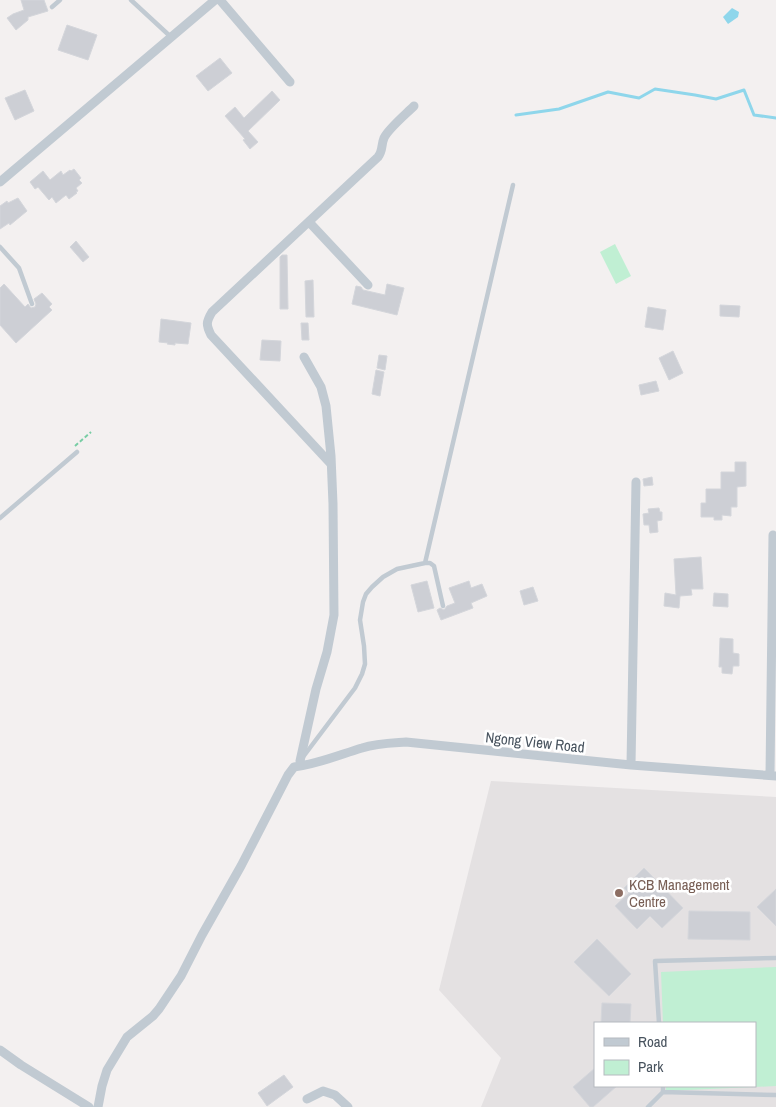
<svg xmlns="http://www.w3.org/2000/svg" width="776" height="1107" font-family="'Archivo Narrow',sans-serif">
<rect width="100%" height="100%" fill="#f3f0f0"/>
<path fill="#e4e1e2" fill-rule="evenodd" d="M 491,781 L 776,797 L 776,1107 L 481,1107 L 501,1058 L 439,990 ZM 595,1023 L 755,1023 L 755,1086 L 595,1086 Z"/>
<path fill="#c0efd3" d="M 615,244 L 631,276 L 616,284 L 600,252 Z
M 776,967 L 776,1086 L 666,1091 L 666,1086 L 755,1086 L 755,1023 L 663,1023 L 661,972 Z"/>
<path fill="#8ed6eb" d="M 732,8 L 739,12 L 738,17 L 728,24 L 723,17 Z"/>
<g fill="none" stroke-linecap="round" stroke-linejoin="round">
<path stroke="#8ed6eb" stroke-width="3" d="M 516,115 L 559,109 L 608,92 L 639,98 L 655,89 L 695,95 L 716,99 L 744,90 L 754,115 L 776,118"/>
</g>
<path fill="#cdcfd5" stroke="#d4d6db" d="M 21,0 L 44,0 L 48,11 L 28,17 L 28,20 L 16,30 L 7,18 L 13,14 L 24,10 Z
M 67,25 L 97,35 L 88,60 L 58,50 Z
M 220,58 L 232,73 L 208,91 L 196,76 Z
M 25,90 L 34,111 L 15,120 L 5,98 Z
M 272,91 L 280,100 L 248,131 L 258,142 L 250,149 L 243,140 L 245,139 L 225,116 L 235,107 L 244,118 Z
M 74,169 L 81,178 L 79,180 L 82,183 L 76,188 L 78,191 L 76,192 L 77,193 L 69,199 L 66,195 L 56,203 L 52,197 L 49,200 L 38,187 L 35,189 L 30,182 L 43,171 L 50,180 L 61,171 L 63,175 L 70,170 L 71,171 Z
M 18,198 L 27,211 L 10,225 L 9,223 L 0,229 L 0,206 L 7,201 L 8,203 Z
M 76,241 L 89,257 L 83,262 L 70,247 Z
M 282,255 L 287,255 L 288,309 L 280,309 L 280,257 Z
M 313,280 L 314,317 L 306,317 L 305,281 Z
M 4,284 L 25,307 L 28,304 L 31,308 L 35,307 L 36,304 L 34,299 L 42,293 L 52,304 L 49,307 L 52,310 L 16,343 L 0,325 L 0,288 Z
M 387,284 L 404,288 L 397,315 L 352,304 L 356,286 L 361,287 L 363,290 L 385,295 Z
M 720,305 L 740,306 L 739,317 L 720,316 Z
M 648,307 L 666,310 L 663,330 L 645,327 Z
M 161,319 L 191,323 L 188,344 L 175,343 L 175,345 L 167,344 L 168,343 L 159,342 Z
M 301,323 L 308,323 L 309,340 L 302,340 Z
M 262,340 L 281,341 L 280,361 L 260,360 Z
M 673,351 L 683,373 L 669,380 L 659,358 Z
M 379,355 L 387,356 L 385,370 L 377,368 Z
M 376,370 L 384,372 L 380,396 L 372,394 Z
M 656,381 L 659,391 L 641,395 L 639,385 Z
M 735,462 L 746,462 L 746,486 L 737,487 L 737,507 L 731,507 L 731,516 L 722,515 L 722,520 L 714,520 L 714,517 L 701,517 L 701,503 L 706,503 L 706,489 L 721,489 L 721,472 L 735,472 Z
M 652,477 L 653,485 L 644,486 L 643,479 Z
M 659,508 L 660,512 L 662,512 L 662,520 L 657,521 L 658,532 L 650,533 L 649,525 L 644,525 L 643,514 L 649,513 L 648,509 Z
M 701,557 L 703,589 L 691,589 L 692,595 L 680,596 L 679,608 L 664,606 L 665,593 L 676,595 L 674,559 Z
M 427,581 L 434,608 L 418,612 L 411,585 Z
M 469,581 L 471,588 L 482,584 L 487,596 L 471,603 L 473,608 L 441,620 L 437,610 L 440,608 L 444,610 L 447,606 L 455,603 L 449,588 Z
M 533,587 L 538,601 L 524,605 L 520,591 Z
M 714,593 L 728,594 L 728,607 L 713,606 Z
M 720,638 L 733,639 L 733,653 L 739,654 L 739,666 L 733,666 L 732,674 L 722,673 L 722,667 L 719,667 Z
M 644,868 L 683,908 L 662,928 L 650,916 L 637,929 L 615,906 L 629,893 L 624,888 Z
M 776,889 L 776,926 L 757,907 Z
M 689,911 L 750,912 L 750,940 L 688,939 Z
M 597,939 L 631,974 L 609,996 L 574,962 Z
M 602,1003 L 631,1004 L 630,1023 L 601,1023 Z
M 595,1068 L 595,1086 L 617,1086 L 593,1107 L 590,1107 L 573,1087 Z
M 284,1075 L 293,1087 L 267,1106 L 258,1093 Z"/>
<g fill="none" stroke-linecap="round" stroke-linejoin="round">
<path stroke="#78cda4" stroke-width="2" stroke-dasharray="4 2.5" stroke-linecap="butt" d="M 75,446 L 91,432"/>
<path stroke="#c1cad2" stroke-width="4.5" d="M 131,0 L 171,37
M 52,7 L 60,0
M 0,247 L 19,268 L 32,304
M 0,518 L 77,452
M 425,563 L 513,185
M 303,757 L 355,688 L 362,674 L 365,664 L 364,646 L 360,620 L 363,602 L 366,594 L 372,587 L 383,577 L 397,569 L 425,563 L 430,563 L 434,566 L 443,606
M 659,1023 L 655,961 L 776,958
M 663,1086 L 663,1092 L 776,1095
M 648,1107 L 663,1092"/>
<path stroke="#c1cad2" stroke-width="9" d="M 220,0 L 290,82
M 0,182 L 215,0
M 309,222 L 368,285
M 331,464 L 211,335 C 206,325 206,322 212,312 L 378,157 C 383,151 381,145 384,138 C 388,129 406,114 414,106
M 300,761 L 316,689 L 327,652 L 334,615 L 333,504 L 331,456 L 326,406 L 321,387 L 304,357
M 631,765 L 636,482
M 770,775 L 773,535
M 0,1050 L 21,1065 L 89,1107
M 307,1099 L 323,1091 L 335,1095 L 348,1107
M 98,1107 L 102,1086 L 107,1070 L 127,1037 L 153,1016 L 159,1009 L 181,976 L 202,935 L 241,866 L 288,775 L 294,767 C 318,764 339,755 362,748 C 377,743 391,743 406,742 L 631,765 L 776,776"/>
</g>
<circle fill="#8d6e63" stroke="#fff" stroke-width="2" cx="619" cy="893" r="5"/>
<g text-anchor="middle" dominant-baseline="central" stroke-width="5" stroke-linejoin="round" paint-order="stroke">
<g font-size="15" fill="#48535e" stroke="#fff">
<text transform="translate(535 742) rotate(6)">Ngong View Road</text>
</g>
<g font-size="15" fill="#785e54" stroke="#fff" text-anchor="start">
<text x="629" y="884">KCB Management<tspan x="629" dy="17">Centre</tspan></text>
</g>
</g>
<rect x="594" y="1022" width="162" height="65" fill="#ffffff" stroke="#b6babf"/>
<rect x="604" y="1038" width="25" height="8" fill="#c1cad2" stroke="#b6babf"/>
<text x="638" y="1047" font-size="15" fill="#48535e">Road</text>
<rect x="604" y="1060" width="25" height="15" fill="#c0efd3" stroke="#b6babf"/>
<text x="638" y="1072" font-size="15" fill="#48535e">Park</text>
</svg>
